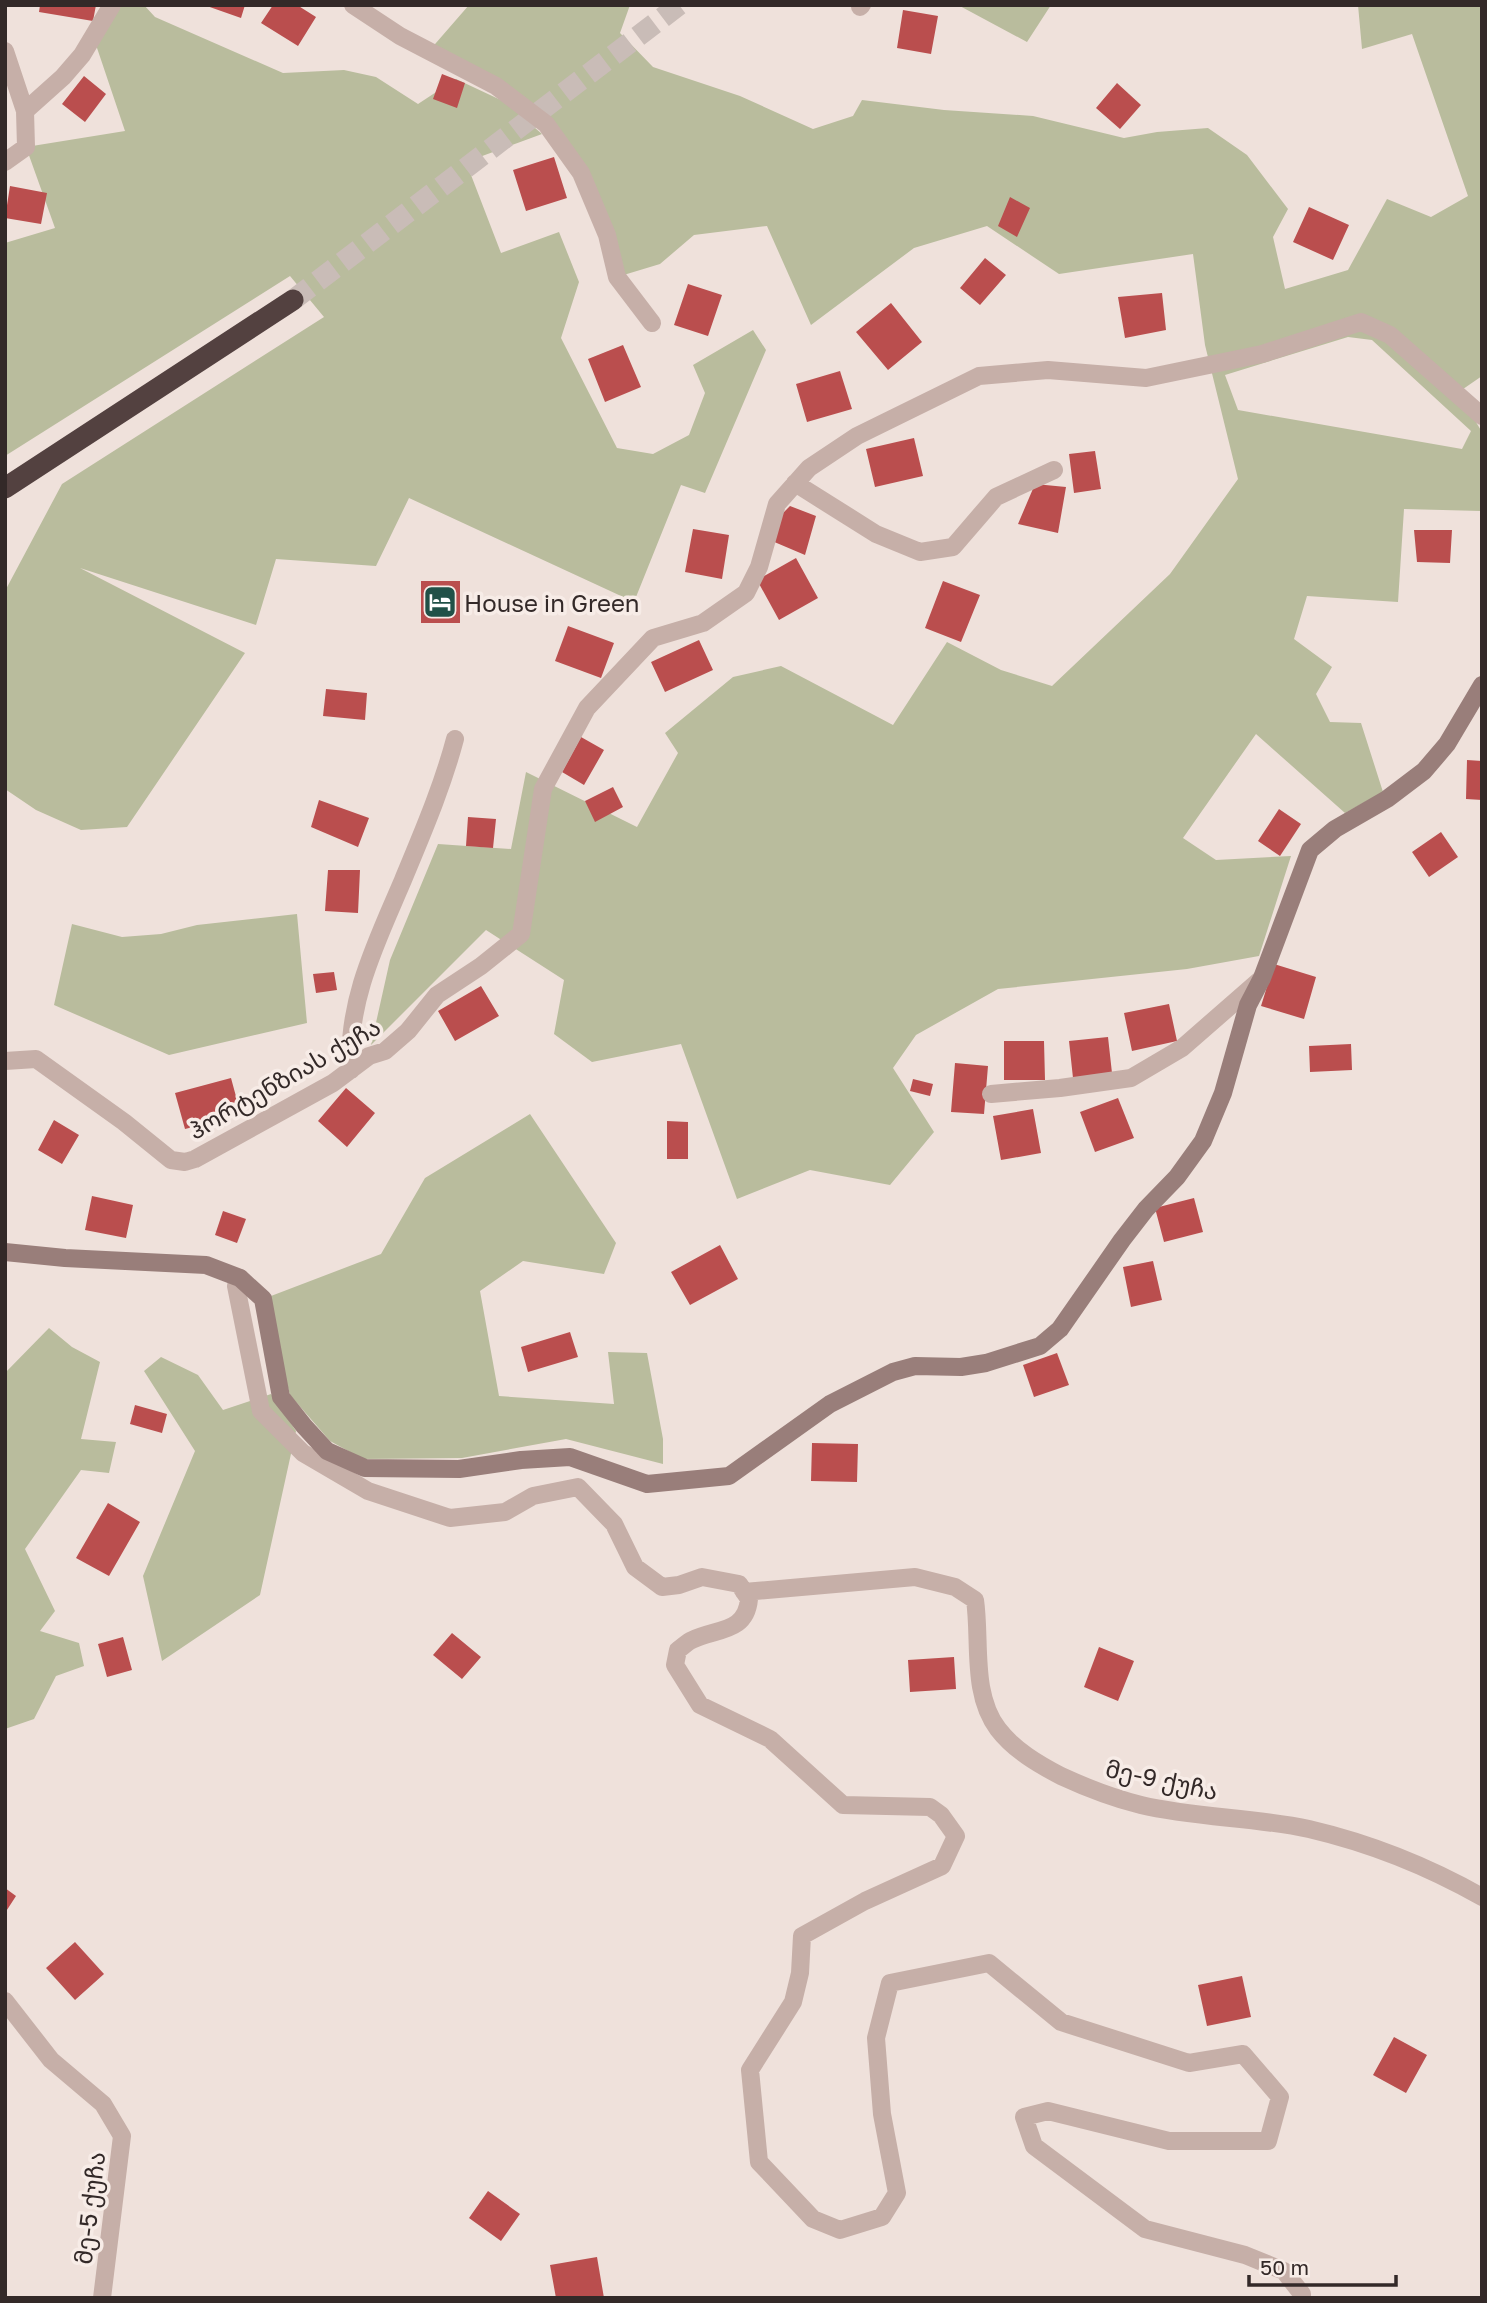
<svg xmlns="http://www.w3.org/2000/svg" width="1487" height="2303" font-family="'Golos Text','Noto Sans Georgian',sans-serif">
<rect width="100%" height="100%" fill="#efe1db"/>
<path fill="#b9bc9d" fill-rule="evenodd" d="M 112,5 L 144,5 L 155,17 L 283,73 L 344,70 L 376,77 L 418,104 L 456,79 L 505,102 L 542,134 L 466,162 L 501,253 L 559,232 L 579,282 L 561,338 L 617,448 L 653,454 L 689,435 L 705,393 L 693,365 L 753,330 L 766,350 L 705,493 L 681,485 L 634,602 L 409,498 L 376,566 L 276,559 L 256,625 L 80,568 L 245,653 L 127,827 L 81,830 L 36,810 L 5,789 L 5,591 L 62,484 L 324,317 L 290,276 L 5,456 L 5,243 L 55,228 L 26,147 L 125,131 L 94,39 Z
M 469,5 L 630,5 L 620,33 L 653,67 L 740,96 L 813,129 L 853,116 L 862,100 L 944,110 L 1033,116 L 1124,138 L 1157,132 L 1208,128 L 1247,155 L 1288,209 L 1273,237 L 1285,289 L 1348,270 L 1387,199 L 1431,217 L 1468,196 L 1412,34 L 1362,49 L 1358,5 L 1482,5 L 1482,376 L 1450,398 L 1468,409 L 1482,432 L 1481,511 L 1404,509 L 1398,602 L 1307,596 L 1294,639 L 1332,667 L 1316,694 L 1330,722 L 1361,723 L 1383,792 L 1345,813 L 1256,734 L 1183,838 L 1216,860 L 1291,856 L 1259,956 L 1187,969 L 998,989 L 916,1035 L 893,1068 L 934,1132 L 890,1185 L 810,1170 L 737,1199 L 681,1044 L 592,1062 L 554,1034 L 564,980 L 486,930 L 371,1045 L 390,960 L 438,844 L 511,849 L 526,772 L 637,827 L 678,753 L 665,733 L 733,677 L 781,666 L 893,725 L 947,642 L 1001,670 L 1052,686 L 1170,574 L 1238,479 L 1205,345 L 1193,254 L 1059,274 L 987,226 L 914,248 L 811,325 L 767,226 L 694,235 L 660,264 L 617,277 L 607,235 L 546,124 L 429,51 ZM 1348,337 L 1372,340 L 1471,431 L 1462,449 L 1238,410 L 1225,375 Z
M 958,5 L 1051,5 L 1027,42 Z
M 297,914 L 307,1023 L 169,1055 L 54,1005 L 72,924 L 122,937 L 161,934 L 197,925 Z
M 530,1114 L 616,1243 L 604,1274 L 523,1261 L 480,1291 L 499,1396 L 614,1404 L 608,1352 L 647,1353 L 663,1439 L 663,1464 L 566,1439 L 462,1458 L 363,1459 L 330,1441 L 290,1395 L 278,1350 L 271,1296 L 381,1254 L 425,1178 Z
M 49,1328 L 72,1347 L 100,1362 L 81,1439 L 116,1442 L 109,1473 L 81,1470 L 25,1549 L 55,1611 L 40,1631 L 79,1643 L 84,1666 L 56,1676 L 34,1719 L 5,1729 L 5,1373 Z
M 161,1357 L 198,1375 L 223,1410 L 271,1394 L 296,1431 L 260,1595 L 162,1661 L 143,1576 L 195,1451 L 144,1371 Z"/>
<path fill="#ba4e4e" d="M 40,5 L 96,5 L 93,21 L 39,12 Z
M 204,5 L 245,5 L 241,18 Z
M 273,5 L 297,5 L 316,17 L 298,46 L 261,23 Z
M 903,10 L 938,16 L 931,54 L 897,48 Z
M 442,74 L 465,83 L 457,108 L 433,99 Z
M 84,76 L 106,94 L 85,122 L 62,104 Z
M 1117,83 L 1141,105 L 1120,129 L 1096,108 Z
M 554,157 L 567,198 L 526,211 L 513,170 Z
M 10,186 L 47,193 L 41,224 L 5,218 Z
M 1010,197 L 1030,208 L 1017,237 L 998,226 Z
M 1309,207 L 1349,225 L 1333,260 L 1293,242 Z
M 985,258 L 1006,275 L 980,305 L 960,288 Z
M 688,284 L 722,295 L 708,336 L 674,325 Z
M 1162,293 L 1166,330 L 1125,338 L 1118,297 Z
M 891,303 L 922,342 L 888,370 L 856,332 Z
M 623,345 L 641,387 L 605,402 L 588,359 Z
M 840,371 L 852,409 L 807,422 L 796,384 Z
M 914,438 L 923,476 L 875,487 L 866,449 Z
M 1095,451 L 1101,489 L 1074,493 L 1069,454 Z
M 1035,484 L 1066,487 L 1058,533 L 1018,524 Z
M 790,506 L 816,516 L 805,555 L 772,541 L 778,518 Z
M 693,529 L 729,535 L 722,579 L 685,572 Z
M 1414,530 L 1452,530 L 1450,563 L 1417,562 Z
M 796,558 L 818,598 L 779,620 L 757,580 Z
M 421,581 L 460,581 L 460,623 L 421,623 Z
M 943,581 L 980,595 L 961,642 L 925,628 Z
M 568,626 L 614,643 L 601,678 L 555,661 Z
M 699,640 L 713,670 L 665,692 L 651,662 Z
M 326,689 L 367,693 L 365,720 L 323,716 Z
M 581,737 L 604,750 L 584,785 L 562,772 Z
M 1467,760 L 1482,761 L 1482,800 L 1466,799 Z
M 613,787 L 623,807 L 595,822 L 585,801 Z
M 319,800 L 369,818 L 358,847 L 311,827 Z
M 1279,809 L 1301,824 L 1280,856 L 1258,841 Z
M 468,817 L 496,819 L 493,848 L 466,846 Z
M 1441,832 L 1458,857 L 1429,877 L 1412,852 Z
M 328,870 L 360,870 L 358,913 L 325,911 Z
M 1274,964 L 1316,977 L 1304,1019 L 1261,1006 Z
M 334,972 L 337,990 L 316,993 L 313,974 Z
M 481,986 L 499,1016 L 455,1041 L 438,1011 Z
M 1169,1004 L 1177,1041 L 1132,1051 L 1124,1013 Z
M 1108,1037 L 1112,1073 L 1073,1078 L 1069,1041 Z
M 1004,1041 L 1044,1041 L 1045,1080 L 1004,1080 Z
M 1351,1044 L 1352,1070 L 1310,1072 L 1309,1046 Z
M 955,1063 L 988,1066 L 984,1114 L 951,1112 Z
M 231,1078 L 241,1115 L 185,1129 L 175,1093 Z
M 913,1079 L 933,1084 L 930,1096 L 910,1091 Z
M 346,1088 L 375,1113 L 347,1147 L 318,1121 Z
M 1118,1098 L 1134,1138 L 1095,1152 L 1080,1112 Z
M 1033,1109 L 1041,1153 L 1001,1160 L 993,1116 Z
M 54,1120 L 79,1135 L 62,1164 L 38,1150 Z
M 667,1121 L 688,1122 L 688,1159 L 667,1159 Z
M 92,1196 L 133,1205 L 126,1238 L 85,1230 Z
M 1194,1198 L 1203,1232 L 1164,1242 L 1155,1208 Z
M 223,1211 L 246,1219 L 237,1243 L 215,1235 Z
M 720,1245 L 738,1279 L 690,1305 L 671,1272 Z
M 1153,1261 L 1162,1300 L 1131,1307 L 1123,1267 Z
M 570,1332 L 578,1357 L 528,1372 L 521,1347 Z
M 1057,1353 L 1069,1385 L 1034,1397 L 1023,1365 Z
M 135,1405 L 167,1414 L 162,1433 L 130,1424 Z
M 812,1443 L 858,1444 L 857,1482 L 811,1481 Z
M 108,1503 L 140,1522 L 109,1576 L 76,1558 Z
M 452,1633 L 481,1657 L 462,1679 L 433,1655 Z
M 123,1637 L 132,1670 L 107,1677 L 98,1644 Z
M 1099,1647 L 1134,1661 L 1118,1701 L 1084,1687 Z
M 954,1657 L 956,1689 L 910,1692 L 908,1660 Z
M 5,1888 L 16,1896 L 5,1913 Z
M 75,1942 L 104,1974 L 75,2000 L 46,1968 Z
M 1242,1976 L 1251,2017 L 1207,2026 L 1198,1985 Z
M 1394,2037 L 1427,2055 L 1406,2093 L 1373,2075 Z
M 488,2191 L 520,2214 L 501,2241 L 469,2218 Z
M 597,2257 L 604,2298 L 556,2298 L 550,2265 Z"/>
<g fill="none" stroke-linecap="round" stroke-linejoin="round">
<path stroke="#c9bcb7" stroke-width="21" stroke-dasharray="21 10" stroke-linecap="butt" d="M 293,300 L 679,5"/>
<path stroke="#c6afa8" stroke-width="18" d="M 353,5 L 400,36 L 496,86 L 546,124 L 581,173 L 607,235 L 617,277 L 652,323
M 860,7 L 862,5
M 5,51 L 25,111 L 26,147 L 5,162
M 25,111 L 63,77 L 82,55 L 112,5
M 795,483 L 876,534 L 920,552 L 953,547 L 996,497 L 1054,470
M 5,1061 L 36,1059 L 124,1122 L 171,1160 L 185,1162 L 195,1159 L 333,1083 L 369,1056 L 385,1051 L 408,1031 L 437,995 L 481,966 L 521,934 L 543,789 L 587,708 L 653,638 L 703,623 L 746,593 L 759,567 L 777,504 L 809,468 L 857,436 L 979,376 L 1048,370 L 1146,378 L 1262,354 L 1361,322 L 1390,335 L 1482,416
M 351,1070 C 346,1002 377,941 403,880 C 422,834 442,788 455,739
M 991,1094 L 1060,1088 L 1131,1078 L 1182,1048 L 1261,979
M 240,1278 L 236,1286 L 261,1411 L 303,1453 L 368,1491 L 450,1518 L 505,1512 L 533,1496 L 578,1487 L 614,1524 L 635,1567 L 662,1587 L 679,1585 L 702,1577 L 739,1584 L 749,1599 C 746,1633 717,1628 692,1640 C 687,1642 683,1647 678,1650 L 675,1665 L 700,1705 L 770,1739 L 843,1805 L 930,1807 L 941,1815 L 956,1836 L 942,1866 L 865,1901 L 802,1936 L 800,1973 L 793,2002 L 750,2070 L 759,2162 L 813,2219 L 840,2230 L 882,2217 L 897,2193 L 882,2114 L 876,2038 L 890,1983 L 989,1963 L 1061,2022 L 1189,2063 L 1243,2054 L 1280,2097 L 1268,2141 L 1169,2141 L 1048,2111 L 1024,2117 L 1034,2146 L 1145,2229 L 1245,2255 L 1284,2271 L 1302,2294 L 1302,2298
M 744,1592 L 915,1577 L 955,1587 L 975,1600 C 981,1641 971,1693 998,1729 C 1014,1750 1038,1764 1061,1776 C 1087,1788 1113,1798 1141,1805 C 1196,1818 1254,1817 1309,1829 C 1369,1843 1429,1867 1482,1897
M 5,2001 L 51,2060 L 103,2104 L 122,2136 L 102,2298"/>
<path stroke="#997e7a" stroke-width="18" d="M 5,1252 L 65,1258 L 206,1265 L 240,1278 L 263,1299 L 281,1397 L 304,1426 L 327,1451 L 365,1468 L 459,1469 L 521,1460 L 570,1457 L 647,1484 L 729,1476 L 830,1404 L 893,1372 L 915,1366 L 961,1367 L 986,1363 L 1040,1346 L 1060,1329 L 1122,1240 L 1146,1209 L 1177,1177 L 1203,1141 L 1223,1093 L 1248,1005 L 1262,978 L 1310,850 L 1335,829 L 1387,799 L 1424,771 L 1447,744 L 1482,685"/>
<path stroke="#534140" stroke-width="21" d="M 5,488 L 293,300"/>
</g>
<defs>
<symbol id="hotel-square" viewBox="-11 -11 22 22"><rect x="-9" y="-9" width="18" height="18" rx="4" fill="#215148" stroke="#f7ece7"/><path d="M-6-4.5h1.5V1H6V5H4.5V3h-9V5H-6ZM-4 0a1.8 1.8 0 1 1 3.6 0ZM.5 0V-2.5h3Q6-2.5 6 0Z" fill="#fff"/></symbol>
</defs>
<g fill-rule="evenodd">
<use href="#hotel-square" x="421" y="583" width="38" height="38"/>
</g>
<g text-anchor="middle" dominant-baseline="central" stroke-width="7" stroke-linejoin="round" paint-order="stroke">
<g font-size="24" fill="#332928" stroke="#f7ece7" text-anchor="start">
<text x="464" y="602">House in Green</text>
</g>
<g font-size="24" fill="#332928" stroke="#f7ece7">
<text transform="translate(284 1078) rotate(-30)">ჰორტენზიას ქუჩა</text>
<text transform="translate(1162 1779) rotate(12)">მე-9 ქუჩა</text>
<text transform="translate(89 2208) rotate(-83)">მე-5 ქუჩა</text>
</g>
</g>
<rect width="1487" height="2303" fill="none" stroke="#332928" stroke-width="14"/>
<path d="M1249 2275v10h147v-10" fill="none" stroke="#332928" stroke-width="3.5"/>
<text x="1260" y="2275" font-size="21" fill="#332928" stroke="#f7ece7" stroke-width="5" paint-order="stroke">50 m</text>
</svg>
